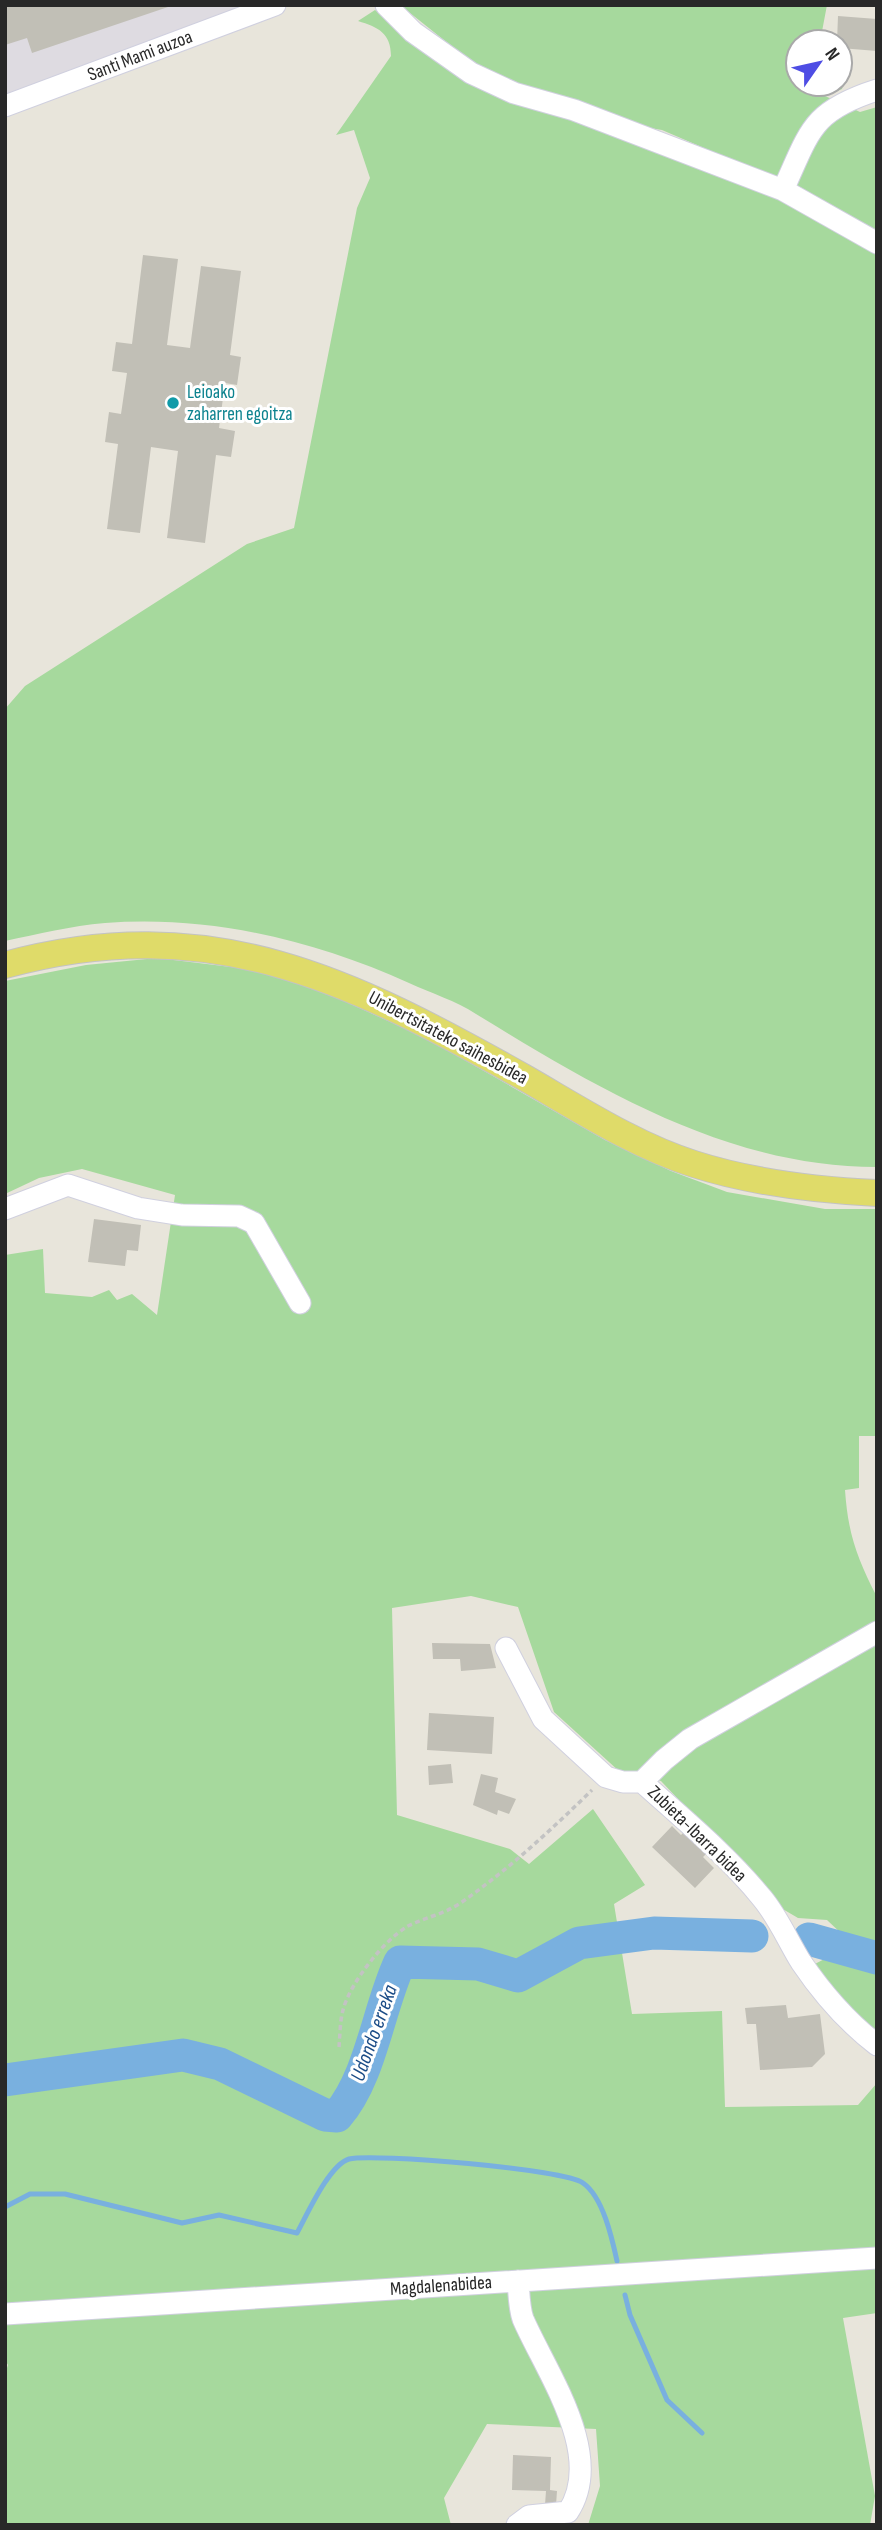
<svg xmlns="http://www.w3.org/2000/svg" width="882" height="2530" font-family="'Sofia Sans Condensed',sans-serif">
<rect width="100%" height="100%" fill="#e8e5db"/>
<path fill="#dedbe1" d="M 5,5 L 257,5 L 5,99 Z"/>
<path fill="#a6d99d" d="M 400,5 L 827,5 L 820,42 L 798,42 L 798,84 L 840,84 L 840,73 L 845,77 L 842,89 L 825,96 L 860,112 L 877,107 L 877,233 L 797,188 L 662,130 L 626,124 L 479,68 Z
M 375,10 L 426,50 L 776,195 L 877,251 L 877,1167 C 728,1167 599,1089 476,1014 C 456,1001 431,993 409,983 C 314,940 210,915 105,923 C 71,926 38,934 5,941 L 5,709 L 25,686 L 247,544 L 294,528 L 357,208 L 370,178 L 354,130 L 336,135 L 391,56 C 391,33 378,27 358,21 Z
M 157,958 L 282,973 L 426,1038 L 605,1140 L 671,1171 L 727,1192 L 825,1209 L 877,1209 L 877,1436 L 859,1436 L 859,1488 L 845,1490 C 848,1534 857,1558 877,1597 L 877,2034 L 853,2015 L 813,1965 L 832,1955 L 844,1936 L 827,1920 L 798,1918 L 781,1908 L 661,1781 L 620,1772 L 554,1712 L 518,1607 L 471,1596 L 392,1608 L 397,1815 L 510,1849 L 529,1864 L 593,1809 L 645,1885 L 614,1904 L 632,2014 L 722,2011 L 725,2107 L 858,2105 L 877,2083 L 877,2313 L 843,2318 L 875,2496 L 870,2525 L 588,2525 L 600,2486 L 596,2429 L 487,2424 L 444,2498 L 451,2525 L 5,2525 L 5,2374 L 8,2365 L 5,2360 L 5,1255 L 43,1249 L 45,1293 L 92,1297 L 109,1290 L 117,1300 L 132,1294 L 157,1315 L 175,1195 L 82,1169 L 39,1178 L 5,1194 L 5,981 L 86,965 Z"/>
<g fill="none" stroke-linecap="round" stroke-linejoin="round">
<path stroke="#79b0df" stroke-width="5" d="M 5,2207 L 30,2194 L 65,2194 L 182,2223 L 219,2215 L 297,2233 C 307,2215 329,2165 349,2159 C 373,2153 565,2169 583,2183 C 603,2197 612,2238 617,2261
M 625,2295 L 630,2315 L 667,2400 L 702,2433"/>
<path stroke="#79b0df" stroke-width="33" d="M 809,1939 L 877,1958
M 5,2080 L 183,2055 L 220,2064 L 325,2115 L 337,2116 C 371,2077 378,2009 400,1962 L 478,1964 L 518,1976 L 579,1943 L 654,1933 L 752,1936"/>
</g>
<path fill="#c1bfb6" d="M 5,5 L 171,5 L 171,6 L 32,53 L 27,38 L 5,45 Z
M 838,16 L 877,19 L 877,51 L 840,48 L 840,42 L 837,42 Z
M 143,255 L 178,259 L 167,345 L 190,348 L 201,266 L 241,271 L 230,355 L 241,357 L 237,385 L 225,383 L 219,428 L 235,431 L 231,457 L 216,455 L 205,543 L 167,538 L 178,451 L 151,447 L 140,533 L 107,529 L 118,444 L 105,442 L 109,412 L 121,414 L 127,373 L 112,371 L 116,342 L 132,344 Z
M 94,1219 L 141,1225 L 138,1251 L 127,1250 L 125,1266 L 88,1262 Z
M 432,1643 L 490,1644 L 496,1668 L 461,1671 L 460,1659 L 433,1659 Z
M 429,1713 L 494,1717 L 492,1754 L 427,1750 Z
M 451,1764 L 453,1783 L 429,1785 L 428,1766 Z
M 481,1774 L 498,1778 L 495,1792 L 516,1799 L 509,1814 L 498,1810 L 497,1815 L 473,1805 Z
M 672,1826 L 681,1835 L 685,1831 L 708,1852 L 703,1857 L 714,1868 L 695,1888 L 652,1847 Z
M 786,2005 L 788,2018 L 820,2014 L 825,2054 L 812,2067 L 760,2070 L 756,2024 L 747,2024 L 745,2008 Z
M 513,2455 L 551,2457 L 550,2490 L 557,2491 L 556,2505 L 545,2505 L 546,2491 L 512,2490 Z"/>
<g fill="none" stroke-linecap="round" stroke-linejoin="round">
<defs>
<path id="minor" d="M 386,5 L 413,32 L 471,73 L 514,93 L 574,110 L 783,190 L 877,243
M 5,106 L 275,5
M 783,190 C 810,131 811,111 877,90
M 5,1209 L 68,1185 L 138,1208 L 182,1215 L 239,1216 L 254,1223 L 300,1303
M 506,1648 L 543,1719 L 606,1777 L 623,1782 L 642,1782 C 683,1819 727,1855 762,1898 C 778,1917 788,1941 801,1962 C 822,1993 847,2022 877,2045
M 642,1782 L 664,1760 L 690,1739 L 877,1632
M 5,2314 L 877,2258
M 517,2525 L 529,2516 L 568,2512 C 606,2455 546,2372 523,2319 C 519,2308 519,2293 518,2281"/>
<path id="major" d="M 5,965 C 210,909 351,980 525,1078 C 579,1109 636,1146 694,1164 C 753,1183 816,1190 877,1193"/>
</defs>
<use href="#minor" stroke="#d0d0df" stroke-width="23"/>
<use href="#major" stroke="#c3c3c3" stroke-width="28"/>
<path stroke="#c3c3c3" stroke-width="3.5" stroke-dasharray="5 3.5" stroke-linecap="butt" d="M 339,2047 C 340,2035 340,2021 343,2010 C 350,1983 384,1940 408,1926 C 426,1917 445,1914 462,1902 C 509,1869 551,1830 592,1790"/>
<use href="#minor" stroke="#fff" stroke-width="21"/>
<use href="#major" stroke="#dfdb69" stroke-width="26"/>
</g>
<circle fill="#0f9aa8" stroke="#fff" stroke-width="2.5" cx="173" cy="403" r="7"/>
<g text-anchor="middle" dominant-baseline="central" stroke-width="6" stroke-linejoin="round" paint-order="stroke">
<g font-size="19" fill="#282828" stroke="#fff">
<text transform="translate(140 56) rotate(-21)">Santi Mami auzoa</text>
<text transform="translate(448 1038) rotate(28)">Unibertsitateko saihesbidea</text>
<text transform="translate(697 1834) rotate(44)">Zubieta-Ibarra bidea</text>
<text transform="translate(441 2286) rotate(-4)">Magdalenabidea</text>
</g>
<g font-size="19" fill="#0d838f" stroke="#fff" text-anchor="start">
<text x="187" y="392">Leioako<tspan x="187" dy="22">zaharren egoitza</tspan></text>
</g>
<g font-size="21" font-style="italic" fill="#1c4d87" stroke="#fff">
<text transform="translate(374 2033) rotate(-70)">Udondo erreka</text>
</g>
</g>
<rect width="882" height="2530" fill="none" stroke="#282828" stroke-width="14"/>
<g transform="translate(819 63) rotate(56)"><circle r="33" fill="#ffffff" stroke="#a9a9a9" stroke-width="2"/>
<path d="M0-5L12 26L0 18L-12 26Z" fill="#4e4de4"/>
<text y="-10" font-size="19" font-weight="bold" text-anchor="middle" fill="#282828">N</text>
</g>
</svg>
